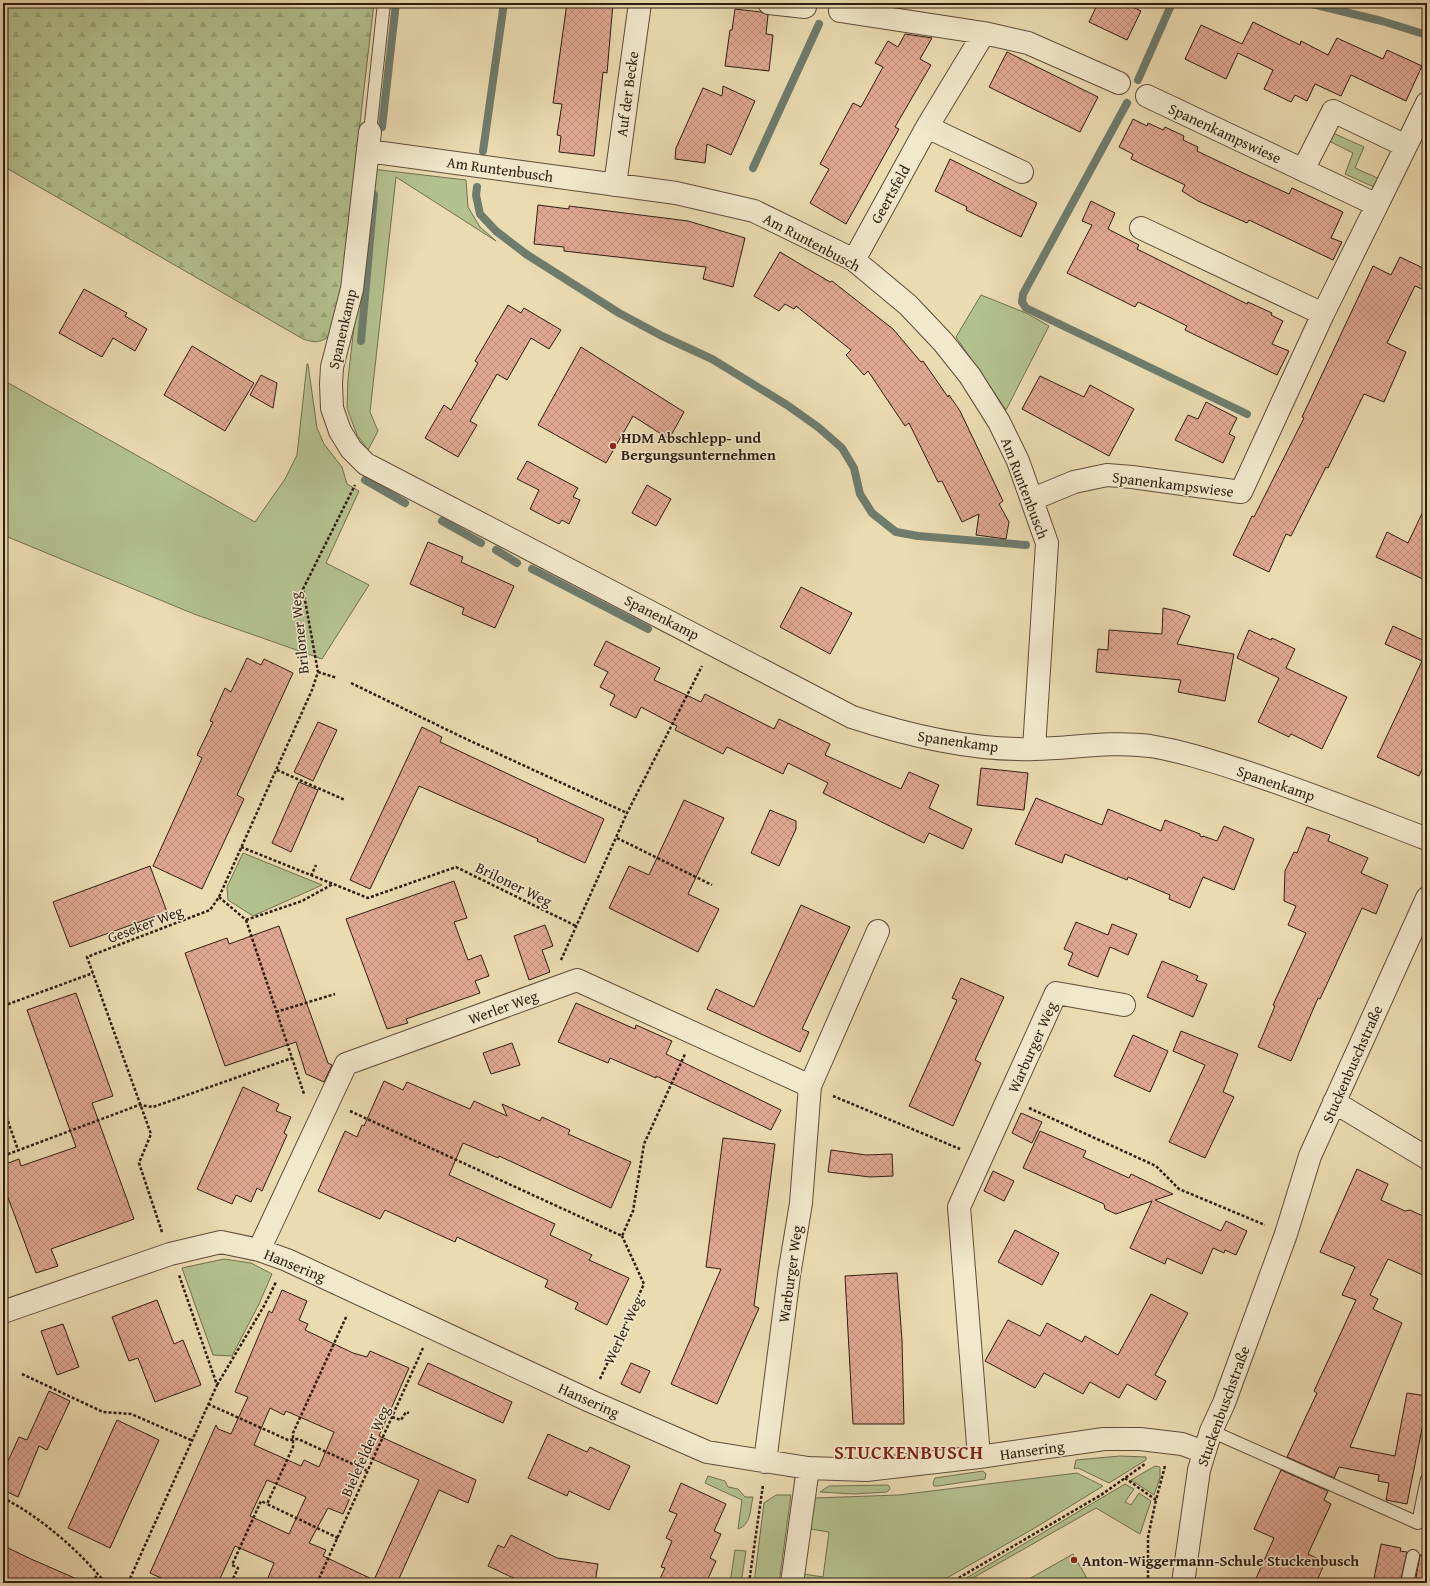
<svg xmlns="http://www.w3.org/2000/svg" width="1430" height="1586" font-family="'Gentium Book Plus',serif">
<defs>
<pattern id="forest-firs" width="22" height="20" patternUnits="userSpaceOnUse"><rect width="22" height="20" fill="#b3c18e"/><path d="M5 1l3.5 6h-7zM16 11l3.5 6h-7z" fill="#9aa579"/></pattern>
<pattern id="building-cross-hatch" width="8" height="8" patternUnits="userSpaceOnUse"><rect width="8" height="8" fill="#e0a892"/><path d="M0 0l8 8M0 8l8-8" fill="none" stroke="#c0907d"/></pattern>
</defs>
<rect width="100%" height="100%" fill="#ebdbb1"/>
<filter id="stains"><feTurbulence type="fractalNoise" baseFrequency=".005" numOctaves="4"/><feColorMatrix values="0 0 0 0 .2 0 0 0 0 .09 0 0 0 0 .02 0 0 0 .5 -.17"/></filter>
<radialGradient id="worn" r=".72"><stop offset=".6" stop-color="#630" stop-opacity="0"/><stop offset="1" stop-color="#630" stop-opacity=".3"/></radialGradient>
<path fill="#b3c18e" stroke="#726f50" d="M 1333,133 L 1364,147 L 1355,168 L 1380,179 L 1376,188 L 1345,174 L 1353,153 L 1329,141 Z
M 372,169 L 466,180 L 468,207 L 480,227 L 496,241 L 396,177 L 370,412 L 378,431 L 368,450 L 357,435 L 347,408 L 348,379 Z
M 981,295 L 1026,313 L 1049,326 L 1006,410 L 956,337 Z
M 307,364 L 308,364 L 317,428 L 324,444 L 342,467 L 347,484 L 359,491 L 326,563 L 369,585 L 322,659 L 194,614 L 3,535 L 3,380 L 255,522 L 285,479 L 297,455 Z
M 243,853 L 322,885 L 253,916 L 228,900 L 227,887 Z
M 224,1259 L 251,1263 L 272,1274 L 259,1304 L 232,1356 L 213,1355 L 182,1268 Z
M 1120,1456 L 1146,1457 L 1146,1460 L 1109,1483 L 1078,1468 L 1074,1469 L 1076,1460 Z
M 1155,1466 L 1160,1467 L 1160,1478 L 1154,1495 L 1131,1480 Z
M 983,1471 L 986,1474 L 985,1479 L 938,1486 L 934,1486 L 933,1483 L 935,1478 Z
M 1077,1473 L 1103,1486 L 1033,1529 L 938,1583 L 802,1583 L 804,1574 L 823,1577 L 829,1532 L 810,1529 L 814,1498 L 899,1495 Z
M 708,1476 L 725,1481 L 728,1487 L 738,1489 L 745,1497 L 753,1497 C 750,1510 751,1525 738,1529 L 742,1500 L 705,1483 Z
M 1125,1484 L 1134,1489 L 1125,1502 L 1131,1505 L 1139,1493 L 1151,1501 L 1140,1534 L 1096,1508 L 964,1583 L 958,1583 Z
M 887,1485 L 889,1486 L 890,1489 L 887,1492 L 854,1494 L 820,1492 L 829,1486 Z
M 776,1495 L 791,1495 L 779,1583 L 754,1583 L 764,1503 Z
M 735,1550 L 746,1551 L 741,1583 L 730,1583 Z
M 1073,1554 L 1088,1580 L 1081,1583 L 1032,1583 L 1029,1579 Z"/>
<path fill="url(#forest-firs)" stroke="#726f50" d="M 3,3 L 374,3 L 358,140 L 359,166 L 344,284 L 331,335 C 320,343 315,343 303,339 L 3,166 Z"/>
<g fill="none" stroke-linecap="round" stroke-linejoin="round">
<path stroke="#6e7c6d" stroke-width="8" d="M 1308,3 L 1382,21 L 1427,35
M 1138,80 L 1172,3
M 1127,103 L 1023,294 L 1022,302 L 1026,308 L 1247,414
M 382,127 L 396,3
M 483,151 L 504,3
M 753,168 L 819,24
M 477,187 L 476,195 L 480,214 L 496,231 L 526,254 L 619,313 L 662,336 L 712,359 L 787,405 L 818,427 L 842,448 L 854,468 L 860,494 L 872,513 L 896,532 L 918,536 L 1026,545
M 361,341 L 374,195
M 365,480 L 405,503
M 442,521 L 481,543
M 496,550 L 517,563
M 532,569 L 648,629"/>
</g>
<path fill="url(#building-cross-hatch)" stroke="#301d11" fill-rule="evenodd" d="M 567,3 L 613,3 L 607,73 L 603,72 L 594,156 L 559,152 L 561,136 L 557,135 L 562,104 L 553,103 Z
M 1098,3 L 1125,3 L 1141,11 L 1127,40 L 1089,22 Z
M 735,9 L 761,12 L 768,15 L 766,34 L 773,35 L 769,71 L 725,66 L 730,30 L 732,30 Z
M 1253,22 L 1300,45 L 1301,41 L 1328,55 L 1337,38 L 1383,59 L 1387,50 L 1422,66 L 1406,101 L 1351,75 L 1341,96 L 1315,84 L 1307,101 L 1295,95 L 1291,102 L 1264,89 L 1273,70 L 1238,53 L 1226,79 L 1185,59 L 1201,25 L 1242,44 Z
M 905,34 L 932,38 L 920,59 L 931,65 L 895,127 L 899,129 L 846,224 L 810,203 L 829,169 L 820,164 L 853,103 L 861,107 L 883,67 L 875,63 L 888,41 L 898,47 Z
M 1007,52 L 1098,97 L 1080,132 L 989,87 Z
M 723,86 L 755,101 L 731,155 L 707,144 L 705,163 L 675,159 L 676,148 L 703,88 L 722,96 Z
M 1133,119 L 1147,126 L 1148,123 L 1163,130 L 1165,127 L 1184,136 L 1183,140 L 1198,147 L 1197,151 L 1243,173 L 1289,194 L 1292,188 L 1343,212 L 1331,238 L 1342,242 L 1333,260 L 1249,220 L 1247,223 L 1198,201 L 1182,191 L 1185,185 L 1131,159 L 1133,154 L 1119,147 Z
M 950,159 L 1037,203 L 1021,237 L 966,210 L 967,207 L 935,191 Z
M 1091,201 L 1115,213 L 1108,229 L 1139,245 L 1137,249 L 1247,304 L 1248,302 L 1272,313 L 1271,315 L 1283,321 L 1272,344 L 1289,351 L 1277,375 L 1185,330 L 1187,326 L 1163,314 L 1138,302 L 1135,307 L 1067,273 L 1092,225 L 1082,221 Z
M 538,205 L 569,209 L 569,206 L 688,221 L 745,238 L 733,287 L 703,279 L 706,267 L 564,251 L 564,247 L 534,244 Z
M 780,252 L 830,282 L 832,281 L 893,329 L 921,362 L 923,361 L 948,397 L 949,395 L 960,411 L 1003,501 L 999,504 L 1009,522 L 1006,539 L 976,535 L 979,514 L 962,522 L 942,481 L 938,482 L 909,423 L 905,426 L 868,371 L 864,375 L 846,355 L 851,350 L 796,306 L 794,309 L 785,304 L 779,311 L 754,296 Z
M 1400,257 L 1427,270 L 1427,279 L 1422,289 L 1415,286 L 1387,343 L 1406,352 L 1384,402 L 1364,394 L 1328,468 L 1326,467 L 1291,536 L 1286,534 L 1269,572 L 1233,555 L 1252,516 L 1254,517 L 1304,418 L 1302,417 L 1373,266 L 1391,275 Z
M 84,289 L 127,313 L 125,316 L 147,329 L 135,351 L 113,338 L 102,357 L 59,333 Z
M 508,305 L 521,313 L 524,308 L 561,330 L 549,349 L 531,338 L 507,380 L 497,374 L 470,421 L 477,425 L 458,457 L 425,438 L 444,405 L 451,410 L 478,363 L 475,361 Z
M 192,346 L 254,383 L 225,431 L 164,395 Z
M 581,347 L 684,412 L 669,439 L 633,416 L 606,463 L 538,425 Z
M 261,375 L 277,383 L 273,408 L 250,395 Z
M 1040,376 L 1084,397 L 1090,385 L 1134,409 L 1109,456 L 1022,409 Z
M 1206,402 L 1237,418 L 1229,434 L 1235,437 L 1223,463 L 1175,440 L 1188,415 L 1198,419 Z
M 527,461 L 578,488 L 573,497 L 580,500 L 569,524 L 562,520 L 559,524 L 530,509 L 539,490 L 517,479 Z
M 647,485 L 671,499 L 656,526 L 632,513 Z
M 1427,503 L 1427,581 L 1376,557 L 1387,532 L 1408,543 Z
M 428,542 L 463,557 L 461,562 L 514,586 L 495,628 L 462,614 L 464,608 L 410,584 Z
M 801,587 L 852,613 L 830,654 L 780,627 Z
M 1163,608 L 1177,611 L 1190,616 L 1177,644 L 1234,654 L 1225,701 L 1178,692 L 1181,680 L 1096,672 L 1098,649 L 1108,650 L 1109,630 L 1162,634 Z
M 1393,626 L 1427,642 L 1427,759 L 1419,776 L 1377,757 L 1422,661 L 1385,644 Z
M 1249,630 L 1271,640 L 1272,638 L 1295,649 L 1286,668 L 1347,697 L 1322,749 L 1291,734 L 1289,737 L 1258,722 L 1279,678 L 1237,658 Z
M 606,641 L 660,668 L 654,680 L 701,702 L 705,694 L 774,729 L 779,719 L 830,744 L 825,755 L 901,789 L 909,772 L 939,785 L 929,808 L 972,829 L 963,849 L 929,833 L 924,843 L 823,793 L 828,783 L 788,763 L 783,774 L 727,747 L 723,754 L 675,730 L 677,726 L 641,707 L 636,718 L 610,705 L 615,695 L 600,687 L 608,672 L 594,665 Z
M 247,658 L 261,665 L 264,659 L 293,673 L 237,795 L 244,799 L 202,889 L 153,866 L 202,758 L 197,755 L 213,722 L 210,721 L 225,688 L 231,692 Z
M 318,722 L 337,730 L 313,781 L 294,772 Z
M 422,727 L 442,737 L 440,742 L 604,819 L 585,863 L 537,841 L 538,839 L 419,786 L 370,889 L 350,880 Z
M 981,768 L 1028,773 L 1024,810 L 977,805 Z
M 299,782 L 318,790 L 291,852 L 272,843 Z
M 1036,798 L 1102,825 L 1108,809 L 1161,831 L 1165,820 L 1200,834 L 1200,836 L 1202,837 L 1203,836 L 1217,841 L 1224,826 L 1254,839 L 1234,890 L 1203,877 L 1190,908 L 1169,899 L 1170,895 L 1128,877 L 1127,880 L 1065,854 L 1062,863 L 1015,844 Z
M 684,800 L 724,818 L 688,894 L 719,909 L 698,952 L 609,908 L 629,866 L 649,875 Z
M 770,810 L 796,821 L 796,829 L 779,866 L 751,853 Z
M 1307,827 L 1330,835 L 1328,841 L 1368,858 L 1361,873 L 1388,885 L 1376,914 L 1362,908 L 1320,999 L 1318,998 L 1291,1061 L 1258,1047 L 1275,1006 L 1273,1005 L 1306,933 L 1288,925 L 1296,906 L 1284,901 L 1285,871 L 1294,852 L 1297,853 Z
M 150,866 L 167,912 L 70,947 L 53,902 Z
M 454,881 L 467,918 L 454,922 L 468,960 L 481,955 L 489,976 L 475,981 L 480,993 L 406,1019 L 408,1023 L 387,1029 L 346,919 Z
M 801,905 L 850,927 L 802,1029 L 809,1032 L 800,1052 L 707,1009 L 716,989 L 754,1007 Z
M 1076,922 L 1108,935 L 1112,924 L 1137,934 L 1128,955 L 1110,947 L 1098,977 L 1068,965 L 1073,953 L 1064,949 Z
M 545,925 L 553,946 L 542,950 L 550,972 L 529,980 L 514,936 Z
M 279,926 L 328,1063 L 332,1065 L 324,1082 L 306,1074 L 296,1042 L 225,1066 L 185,953 L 227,938 L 229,944 Z
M 1162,961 L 1198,976 L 1196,980 L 1207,984 L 1193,1017 L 1147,997 Z
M 961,978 L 1004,997 L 975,1060 L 981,1063 L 953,1126 L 909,1106 L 957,1000 L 952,998 Z
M 76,993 L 113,1096 L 92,1103 L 134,1219 L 51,1249 L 58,1266 L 36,1273 L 3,1184 L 3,1165 L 19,1159 L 21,1166 L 76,1147 L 27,1010 Z
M 576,1003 L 635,1029 L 636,1025 L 672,1041 L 666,1054 L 781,1110 L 771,1130 L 656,1076 L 656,1078 L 610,1058 L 608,1063 L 558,1042 Z
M 1181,1031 L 1238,1054 L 1223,1092 L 1234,1097 L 1205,1158 L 1169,1142 L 1205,1065 L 1173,1051 Z
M 1133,1035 L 1168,1051 L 1150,1092 L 1114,1076 Z
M 512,1043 L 520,1065 L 491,1074 L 483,1053 Z
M 384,1081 L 403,1090 L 407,1082 L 470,1109 L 474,1101 L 507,1116 L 502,1104 L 540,1121 L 542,1117 L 570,1130 L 568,1134 L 631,1162 L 611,1208 L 499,1156 L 498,1158 L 463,1143 L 449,1175 L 555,1224 L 550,1235 L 592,1255 L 589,1260 L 629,1278 L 607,1325 L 575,1309 L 578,1303 L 545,1287 L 548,1280 L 457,1237 L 455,1242 L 385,1210 L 380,1219 L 318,1191 L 345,1131 L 357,1137 L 362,1125 L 364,1126 Z
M 243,1087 L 279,1104 L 276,1111 L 291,1117 L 284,1133 L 287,1135 L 262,1191 L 257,1188 L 251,1202 L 236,1195 L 232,1204 L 197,1189 Z
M 1021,1113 L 1042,1122 L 1032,1143 L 1012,1133 Z
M 1040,1131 L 1086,1151 L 1083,1157 L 1129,1178 L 1131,1174 L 1173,1194 L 1155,1200 L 1221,1231 L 1226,1221 L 1247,1231 L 1236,1255 L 1225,1250 L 1224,1253 L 1213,1248 L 1202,1274 L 1167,1258 L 1165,1264 L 1130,1248 L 1152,1201 L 1116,1214 L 1105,1209 L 1104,1204 L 1023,1168 Z
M 723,1138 L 775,1144 L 754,1306 L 759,1308 L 717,1404 L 671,1384 L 721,1269 L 706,1267 Z
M 831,1150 L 866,1155 L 892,1154 L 893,1176 L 870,1177 L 828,1172 Z
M 1357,1169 L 1388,1184 L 1381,1200 L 1405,1211 L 1410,1210 L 1427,1218 L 1427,1277 L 1388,1259 L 1370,1295 L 1378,1299 L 1373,1309 L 1402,1323 L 1350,1447 L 1395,1456 L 1407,1393 L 1427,1396 L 1427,1404 L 1407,1504 L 1386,1500 L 1389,1483 L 1378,1481 L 1379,1475 L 1339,1467 L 1334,1478 L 1287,1457 L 1317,1393 L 1314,1391 L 1356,1300 L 1342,1295 L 1355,1267 L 1320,1252 Z
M 993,1171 L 1014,1181 L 1004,1201 L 984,1191 Z
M 1015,1230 L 1059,1253 L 1042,1285 L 998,1262 Z
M 897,1273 L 902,1340 L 904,1424 L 853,1424 L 845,1276 Z
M 282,1290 L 307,1301 L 299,1320 L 308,1324 L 305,1330 L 353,1353 L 367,1357 L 370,1351 L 409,1368 L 379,1436 L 476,1480 L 468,1503 L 439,1490 L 397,1583 L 266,1583 L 274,1563 L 235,1546 L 218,1583 L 172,1583 L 150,1573 L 216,1425 L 218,1429 L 231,1434 L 248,1397 L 235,1392 L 269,1311 L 272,1313 ZM 270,1408 L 284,1415 L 286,1411 L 334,1432 L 319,1467 L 304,1460 L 301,1466 L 254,1445 ZM 368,1457 L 419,1480 L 374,1580 L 323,1556 L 326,1550 L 309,1543 L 328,1508 L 343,1514 ZM 267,1480 L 306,1497 L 289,1534 L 250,1516 Z
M 1151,1294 L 1188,1313 L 1155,1375 L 1166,1381 L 1156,1400 L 1127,1384 L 1119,1398 L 1090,1382 L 1083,1394 L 1044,1373 L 1035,1388 L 985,1361 L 1008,1320 L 1040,1336 L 1047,1323 L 1082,1342 L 1085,1336 L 1118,1355 Z
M 157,1300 L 174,1344 L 183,1340 L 201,1385 L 155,1402 L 138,1358 L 129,1361 L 112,1317 Z
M 63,1324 L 79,1367 L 57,1375 L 41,1331 Z
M 428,1363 L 512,1402 L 503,1423 L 418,1384 Z
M 631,1363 L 650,1371 L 640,1393 L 621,1384 Z
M 49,1391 L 70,1401 L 47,1450 L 39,1446 L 18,1497 L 3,1490 L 3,1472 L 19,1437 L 27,1440 Z
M 117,1420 L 159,1440 L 110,1548 L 68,1528 Z
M 548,1434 L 587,1452 L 590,1447 L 630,1466 L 609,1510 L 569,1491 L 567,1496 L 528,1478 Z
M 1281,1470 L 1328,1491 L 1324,1500 L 1331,1504 L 1308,1554 L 1325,1562 L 1316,1583 L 1254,1583 L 1274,1538 L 1254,1529 Z
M 681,1483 L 726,1504 L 714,1531 L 721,1534 L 710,1558 L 716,1561 L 706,1583 L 658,1583 L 665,1568 L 661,1567 L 672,1541 L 666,1538 L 677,1514 L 669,1511 Z
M 511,1535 L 557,1558 L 598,1564 L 595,1583 L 524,1583 L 488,1566 L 498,1545 L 504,1548 Z
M 1381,1544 L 1401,1548 L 1400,1551 L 1407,1552 L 1400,1583 L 1373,1583 Z
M 8,1548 L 31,1559 L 86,1583 L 3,1583 L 3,1560 Z
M 1420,1555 L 1427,1556 L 1427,1583 L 1415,1583 Z"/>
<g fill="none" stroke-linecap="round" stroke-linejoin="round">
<defs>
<path id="service" d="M 370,132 L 384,3
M 1211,1431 L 1418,1523 L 1427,1479
M 1407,1583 L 1413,1556"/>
<path id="minor" d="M 769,3 L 805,7
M 840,11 L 984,33 L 927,127 L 854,260
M 984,33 L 1028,43 L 1119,83
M 927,127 L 1022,172
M 370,132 L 352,289 L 332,367 L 331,384 L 332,408 L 340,431 L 351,449 L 366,464 L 852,717 C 910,736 973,751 1035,749 C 1073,748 1112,741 1150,746 C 1182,751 1215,762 1246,772 C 1307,792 1367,816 1427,839
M 1406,146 L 1427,103
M 368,151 L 676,193 L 754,211 L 854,260 L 908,305 L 943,342 L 970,376 L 999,422 L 1018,461 L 1047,543 L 1034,749
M 1303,170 L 1333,111 L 1406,146 L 1377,205
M 615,185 L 640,3
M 1141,228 L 1323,314
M 1033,499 L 1074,482 L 1107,475 L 1132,477 L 1241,492 L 1323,314 L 1377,205 L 1147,96
M 1334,1102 L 1427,1158
M 259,1250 L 346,1064 L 577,980 L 810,1086
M 3,1312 L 170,1254 L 221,1242 L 259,1250 L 287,1260 L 590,1401 L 707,1452 L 808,1468 L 866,1470 L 979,1457 L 1104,1439 L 1140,1439 L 1182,1444 L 1204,1452
M 979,1457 L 959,1207 L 1056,993 L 1124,1005
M 765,1462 L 789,1275 L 801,1203 L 810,1086 L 878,931
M 792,1583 L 808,1468
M 1183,1583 L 1199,1470 L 1211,1431 L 1224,1403 L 1286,1234 L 1310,1156 L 1427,898"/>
</defs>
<use href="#service" stroke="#5f4c39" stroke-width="14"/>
<use href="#minor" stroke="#5f4c39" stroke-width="24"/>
<path stroke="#301d11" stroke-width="2.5" stroke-dasharray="3 2" stroke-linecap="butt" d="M 318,672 L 337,678
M 351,683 L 464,738 L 627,813
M 277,770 L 345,800
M 617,838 L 712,885
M 241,847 L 368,898 L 456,867 L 576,926
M 311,876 L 316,865
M 219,897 L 246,920
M 246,920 L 304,1094
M 246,920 L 302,901 L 333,884
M 561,960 L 627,813 L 702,666
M 3,1006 L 93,973
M 276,1012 L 335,994
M 833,1096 L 960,1149
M 3,1107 L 18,1150
M 1029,1108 L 1156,1166 L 1179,1189 L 1265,1225
M 350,1111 L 622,1236 L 633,1211 L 644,1144 L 685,1054
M 3,1156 L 139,1105 L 153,1107 L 292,1058
M 162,1232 L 139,1163 L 151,1134 L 87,957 L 210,910 L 219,897 L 312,690 L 318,672 L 303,589 L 355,485
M 22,1374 L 103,1412 L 131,1414 L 191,1440
M 600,1379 L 644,1284 L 622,1236
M 217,1385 L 264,1306 L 276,1282
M 208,1404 L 288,1440 L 298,1439 L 368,1471
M 392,1417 L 401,1420 L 406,1412 L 409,1413
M 1125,1478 L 1156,1500 L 1165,1466
M 3,1498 C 38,1515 81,1552 105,1583
M 338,1538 L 267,1504 L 293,1447 L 293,1433 L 347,1315
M 93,1583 L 97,1574
M 128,1583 L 217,1385 L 179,1275
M 231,1583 L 238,1568 L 232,1565 L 261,1501 L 267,1504
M 317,1583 L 423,1348
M 749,1583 L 763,1485
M 950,1583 L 1101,1495 L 1145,1464
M 1148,1583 L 1148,1537 L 1156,1500"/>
<use href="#service" stroke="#f2e8cc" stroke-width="12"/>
<use href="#minor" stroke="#f2e8cc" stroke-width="22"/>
</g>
<g fill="#8f2418" stroke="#f2e8cc" stroke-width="1.5">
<circle cx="613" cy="446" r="4"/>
<circle cx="1074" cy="1560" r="4"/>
</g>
<g text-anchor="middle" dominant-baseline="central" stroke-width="3" stroke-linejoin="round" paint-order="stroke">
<g font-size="15" fill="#301d11" stroke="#f2e8cc">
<text transform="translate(627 94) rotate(-82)">Auf der Becke</text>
<text transform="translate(1225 133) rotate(25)">Spanenkampswiese</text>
<text transform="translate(500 169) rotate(8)">Am Runtenbusch</text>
<text transform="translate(890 194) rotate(-61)">Geertsfeld</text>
<text transform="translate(812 242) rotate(28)">Am Runtenbusch</text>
<text transform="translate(342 329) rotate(-77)">Spanenkamp</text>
<text transform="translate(1173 484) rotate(7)">Spanenkampswiese</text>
<text transform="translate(1025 488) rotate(69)">Am Runtenbusch</text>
<text transform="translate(662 617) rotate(27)">Spanenkamp</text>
<text transform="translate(299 633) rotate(-96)">Briloner Weg</text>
<text transform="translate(958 741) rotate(8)">Spanenkamp</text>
<text transform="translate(1276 783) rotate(19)">Spanenkamp</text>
<text transform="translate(514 884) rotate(26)">Briloner Weg</text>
<text transform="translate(145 924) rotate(-21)">Geseker Weg</text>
<text transform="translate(503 1007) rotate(-20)">Werler Weg</text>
<text transform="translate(1032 1047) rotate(-66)">Warburger Weg</text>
<text transform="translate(1352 1064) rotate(-66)">Stuckenbuschstraße</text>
<text transform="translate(295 1265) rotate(22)">Hansering</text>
<text transform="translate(790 1274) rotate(-82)">Warburger Weg</text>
<text transform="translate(623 1330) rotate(-65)">Werler Weg</text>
<text transform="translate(589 1400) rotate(24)">Hansering</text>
<text transform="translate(1223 1406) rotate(-70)">Stuckenbuschstraße</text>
<text transform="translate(1032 1450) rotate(-8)">Hansering</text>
<text transform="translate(365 1451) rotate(-66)">Bielefelder Weg</text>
</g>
<g font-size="15" font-weight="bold" fill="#301d11" stroke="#f2e8cc" text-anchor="start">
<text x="621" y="437">HDM Abschlepp- und<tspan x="621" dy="17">Bergungsunternehmen</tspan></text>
<text x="1082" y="1560">Anton-Wiggermann-Schule Stuckenbusch</text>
</g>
<g font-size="19" font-weight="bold" letter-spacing="1" fill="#7a1f14" stroke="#f2e8cc">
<text x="909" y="1452">STUCKENBUSCH</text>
</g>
</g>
<rect width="1430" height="1586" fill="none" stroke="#ebdbb1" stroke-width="16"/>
<rect x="4" y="4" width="1422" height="1578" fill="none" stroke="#301d11" stroke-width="2"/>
<rect x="8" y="8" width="1414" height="1570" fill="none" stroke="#301d11"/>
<rect width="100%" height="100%" filter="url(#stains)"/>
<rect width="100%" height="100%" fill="url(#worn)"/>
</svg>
